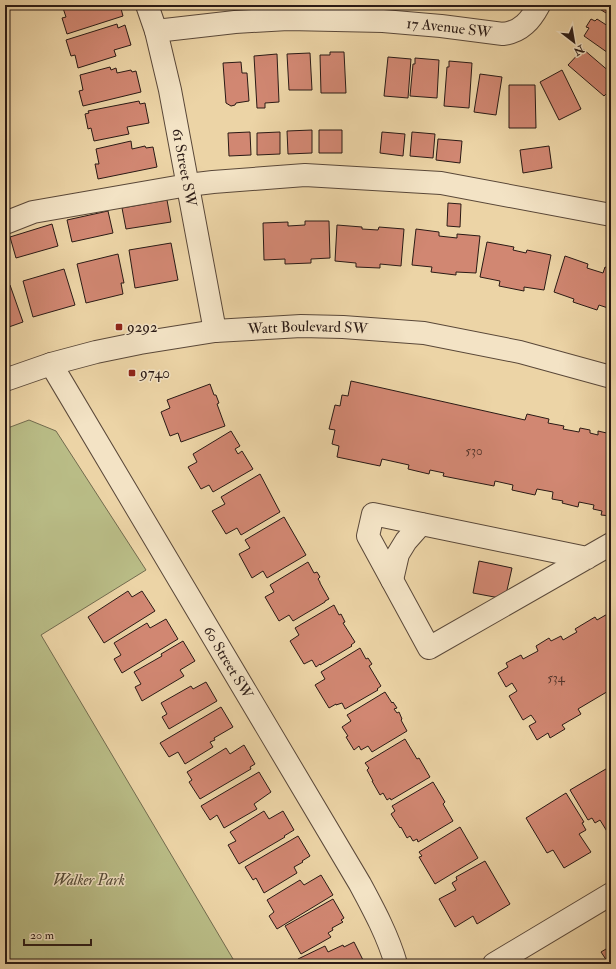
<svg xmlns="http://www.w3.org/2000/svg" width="616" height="969" font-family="'IM FELL Double Pica',serif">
<rect width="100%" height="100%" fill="#ecd4a6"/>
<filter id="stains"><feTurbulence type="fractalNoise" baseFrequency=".005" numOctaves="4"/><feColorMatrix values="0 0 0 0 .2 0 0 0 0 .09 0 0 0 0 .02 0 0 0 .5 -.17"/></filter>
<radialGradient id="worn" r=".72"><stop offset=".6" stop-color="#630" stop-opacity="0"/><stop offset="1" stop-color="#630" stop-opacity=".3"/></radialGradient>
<path fill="#b9bc86" stroke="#726b4e" d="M 29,420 L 56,431 L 146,570 L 41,635 L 236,964 L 5,964 L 5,429 Z"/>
<path fill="#d18772" stroke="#2a1a15" d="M 62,5 L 120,5 L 123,16 L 67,34 L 62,18 L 66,17 Z
M 593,5 L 611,5 L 611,16 Z
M 591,19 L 595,21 L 597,19 L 611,28 L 611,55 L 584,36 L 589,28 L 586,27 Z
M 117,24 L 118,28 L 125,25 L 131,45 L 114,50 L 116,56 L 78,68 L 75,55 L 71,56 L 66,40 Z
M 583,49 L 611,73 L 611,89 L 604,96 L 568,65 Z
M 330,52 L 344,52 L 346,93 L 321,93 L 320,55 L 330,55 Z
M 310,53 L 312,90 L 289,90 L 287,54 Z
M 277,54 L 279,102 L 265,103 L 265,108 L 257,108 L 254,56 Z
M 388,57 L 411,59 L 408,98 L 384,96 Z
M 415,58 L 439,60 L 437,98 L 410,96 L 413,64 L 415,64 Z
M 449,61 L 472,63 L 469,108 L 444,106 L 447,67 L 449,67 Z
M 241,62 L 242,73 L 247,73 L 249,101 L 236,103 L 235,105 L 231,106 L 226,103 L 223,63 Z
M 110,67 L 111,70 L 116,68 L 117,73 L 131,70 L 132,72 L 136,71 L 141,92 L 83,106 L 79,91 L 83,90 L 80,75 Z
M 562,70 L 581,109 L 559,120 L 540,82 Z
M 480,74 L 502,77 L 496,115 L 474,112 Z
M 509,85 L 535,85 L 536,128 L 509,128 Z
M 139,101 L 140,104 L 145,103 L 149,123 L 127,127 L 129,134 L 94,141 L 91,128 L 88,129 L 85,114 L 89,113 L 88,111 Z
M 312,130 L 312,153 L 288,154 L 287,131 Z
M 319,130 L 342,130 L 342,153 L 319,153 Z
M 250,132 L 251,155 L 229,156 L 228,133 Z
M 280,132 L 280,154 L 257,155 L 257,133 Z
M 382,132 L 405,134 L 403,156 L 380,153 Z
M 412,132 L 435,134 L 433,158 L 410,156 Z
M 438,139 L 462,141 L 460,163 L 436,160 Z
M 131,141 L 132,149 L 145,146 L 146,148 L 153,147 L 157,167 L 98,179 L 95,164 L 99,164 L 96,149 Z
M 549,146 L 552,168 L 523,173 L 520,150 Z
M 167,200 L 171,222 L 126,229 L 122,208 Z
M 448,203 L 461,204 L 460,227 L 447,226 Z
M 108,211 L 113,233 L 72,242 L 67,220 Z
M 305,221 L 329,221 L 330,258 L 311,259 L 311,263 L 285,264 L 285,259 L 264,260 L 263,223 L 288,222 L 288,226 L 305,225 Z
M 52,224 L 58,246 L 16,258 L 10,237 Z
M 337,225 L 362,227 L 362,229 L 378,230 L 379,227 L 404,229 L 401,266 L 380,264 L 380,268 L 356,267 L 356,263 L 335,261 Z
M 416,229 L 439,232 L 439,236 L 457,238 L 457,234 L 480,236 L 476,273 L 456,272 L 456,275 L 431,272 L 432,267 L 412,265 Z
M 487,242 L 514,247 L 513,250 L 526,253 L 527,250 L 551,255 L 544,290 L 524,287 L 524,291 L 499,286 L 500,281 L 480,277 Z
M 171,243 L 178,280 L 135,288 L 129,250 Z
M 118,254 L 124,283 L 121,283 L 123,294 L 86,303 L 77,264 Z
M 565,256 L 588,264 L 587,268 L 603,273 L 605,267 L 611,269 L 611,309 L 599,305 L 597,310 L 573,302 L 574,299 L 554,292 Z
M 64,269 L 75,305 L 33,317 L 23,281 Z
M 10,285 L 23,322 L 6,328 L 6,329 L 5,330 L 5,287 Z
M 351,381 L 525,420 L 527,414 L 549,419 L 548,423 L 564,426 L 563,429 L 579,432 L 580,428 L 590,430 L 590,433 L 598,435 L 598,431 L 611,434 L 611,492 L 610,492 L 608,499 L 611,500 L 611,516 L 601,515 L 602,511 L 593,509 L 594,505 L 579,502 L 578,507 L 562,503 L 563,501 L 552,499 L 553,492 L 537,489 L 535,495 L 512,490 L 513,485 L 495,481 L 494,486 L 443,476 L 444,473 L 430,470 L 429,474 L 408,469 L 409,465 L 382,459 L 380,466 L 337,457 L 339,446 L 332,444 L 335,430 L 329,429 L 335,405 L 340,406 L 342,395 L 348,396 Z
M 210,384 L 214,395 L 216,395 L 219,403 L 217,404 L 225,426 L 181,442 L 178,433 L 170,436 L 161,412 L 170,408 L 167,400 Z
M 231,431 L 240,446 L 235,449 L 238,454 L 242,451 L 253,469 L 213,492 L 209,485 L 201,489 L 188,467 L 197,462 L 193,454 Z
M 260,474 L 280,512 L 241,535 L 237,528 L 226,534 L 212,511 L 225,504 L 221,497 Z
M 284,517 L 306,555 L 267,578 L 263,571 L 252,578 L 239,554 L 250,548 L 245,540 Z
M 479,561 L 512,568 L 505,599 L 473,593 Z
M 308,562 L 314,573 L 317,572 L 320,577 L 318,579 L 320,582 L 320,583 L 329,599 L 325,601 L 325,602 L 293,621 L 289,615 L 279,621 L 265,597 L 274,592 L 270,585 Z
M 128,591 L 132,597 L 142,591 L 155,611 L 104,643 L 88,617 Z
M 334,605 L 339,615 L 341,614 L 345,622 L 343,623 L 355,642 L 351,645 L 352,646 L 320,665 L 320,664 L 316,667 L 312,660 L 304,664 L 290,641 L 299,635 L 295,628 Z
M 611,612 L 611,692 L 610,690 L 578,709 L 581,714 L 562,725 L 565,729 L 550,738 L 548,733 L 537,740 L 529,726 L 536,722 L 531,715 L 523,720 L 509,696 L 517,691 L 512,683 L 506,687 L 498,673 L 508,667 L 506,663 L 521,655 L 523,659 L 538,651 L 536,646 L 549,638 L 551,641 L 561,636 L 563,640 L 577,632 L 575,629 L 595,617 L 597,620 Z
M 166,619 L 178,639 L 122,673 L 114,659 L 121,655 L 114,643 L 147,623 L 150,628 Z
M 183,641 L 195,661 L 180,670 L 184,676 L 142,701 L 135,687 L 141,684 L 134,672 L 162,656 L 161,654 Z
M 360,648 L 366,659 L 368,658 L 372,664 L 369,666 L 381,686 L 377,689 L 378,690 L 345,709 L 342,703 L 336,705 L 336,704 L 329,708 L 315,685 L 325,679 L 321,672 Z
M 206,682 L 217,701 L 169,729 L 162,717 L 167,714 L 161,703 L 191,686 L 193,689 Z
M 385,692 L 392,703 L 393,702 L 397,708 L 394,709 L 397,713 L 399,712 L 402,719 L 401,720 L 407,731 L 372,752 L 368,746 L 361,750 L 359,746 L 354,750 L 346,737 L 348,736 L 342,727 L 351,721 L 347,715 Z
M 221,707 L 233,727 L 214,738 L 215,740 L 210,742 L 213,747 L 185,764 L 178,752 L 169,757 L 160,743 Z
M 405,739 L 417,759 L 419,758 L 430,777 L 391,800 L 390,798 L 387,800 L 383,793 L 380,795 L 372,781 L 373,781 L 367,770 L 369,768 L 365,763 Z
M 244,745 L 255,764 L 250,767 L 251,769 L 200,799 L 189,782 L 192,780 L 187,772 L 226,748 L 230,754 Z
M 611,766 L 611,838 L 600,820 L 595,823 L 592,818 L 588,820 L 570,790 Z
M 259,772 L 271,792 L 254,804 L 257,809 L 224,828 L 217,815 L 210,820 L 201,806 Z
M 433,782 L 445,802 L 443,804 L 453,821 L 418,842 L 417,839 L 413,841 L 410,836 L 407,838 L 401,827 L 400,828 L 391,814 L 395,811 L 392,806 Z
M 566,793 L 584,822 L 582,823 L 586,830 L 579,834 L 591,852 L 564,868 L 553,850 L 547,853 L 526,818 Z
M 264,811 L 269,819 L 283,811 L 294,830 L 284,836 L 285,837 L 239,864 L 228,845 L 236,841 L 230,832 Z
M 460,827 L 478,858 L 435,884 L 419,857 L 422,856 L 419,852 Z
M 298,836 L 310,856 L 302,861 L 303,862 L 294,867 L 297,873 L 264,893 L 256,878 L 253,880 L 245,867 Z
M 485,861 L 510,904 L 477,924 L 473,916 L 455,927 L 439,899 L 456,890 L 452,883 L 457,880 L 456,877 Z
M 321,875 L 333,895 L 277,929 L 269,916 L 274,912 L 267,900 L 300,880 L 304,885 Z
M 333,899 L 344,918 L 341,920 L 343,922 L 332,928 L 333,930 L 328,933 L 331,937 L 301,954 L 285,926 Z
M 354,942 L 364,962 L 360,964 L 301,964 L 298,959 L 325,946 L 328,952 L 343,945 L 344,947 Z
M 611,946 L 611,964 L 609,964 L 601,952 Z
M 589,960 L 592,964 L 582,964 Z"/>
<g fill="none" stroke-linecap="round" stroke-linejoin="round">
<defs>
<g id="minor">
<path id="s1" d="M 147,5 L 156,31 L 170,90 L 215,331"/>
<path id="s2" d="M 156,31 L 235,22 L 288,19 L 383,21 L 441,26 L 503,34 C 521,32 531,20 539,5"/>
<path d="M 5,223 L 33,212 L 188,185 L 213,182 L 305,175 L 441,183 L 611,215"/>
<path id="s3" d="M 51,364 L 360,884 C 374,910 388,936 396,964"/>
<path id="s4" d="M 5,380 L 51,364 L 96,352 L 140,343 L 215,331 L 301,326 L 343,327 L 424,333 L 520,352 L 611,377"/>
<path d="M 587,558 L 373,514 L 368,536 L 429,648 L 611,544"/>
<path d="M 392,580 L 398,554 L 406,541 L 421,524"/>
<path d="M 494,964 L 611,894"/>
</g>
</defs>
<use href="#minor" stroke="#5a4839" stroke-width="24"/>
<use href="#minor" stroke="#f3e3c5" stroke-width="22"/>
</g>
<g fill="#8f2418" stroke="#f3e3c5" stroke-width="1.5">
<rect x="115" y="323" width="8" height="8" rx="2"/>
<rect x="128" y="369" width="8" height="8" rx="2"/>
</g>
<g text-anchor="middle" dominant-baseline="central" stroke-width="3" stroke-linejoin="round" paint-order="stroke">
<g font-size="13" fill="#54352c">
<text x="474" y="451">530</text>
<text x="556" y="678">534</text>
</g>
<g font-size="15" fill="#2a1a15" stroke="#f3e3c5">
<text stroke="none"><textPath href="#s2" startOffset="294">17 Avenue SW</textPath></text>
<text stroke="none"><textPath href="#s1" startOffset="167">61 Street SW</textPath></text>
<text stroke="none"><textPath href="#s4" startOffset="309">Watt Boulevard SW</textPath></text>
<text stroke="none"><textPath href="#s3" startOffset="347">60 Street SW</textPath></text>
</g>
<g font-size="15" fill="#2a1a15" stroke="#f3e3c5" text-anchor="start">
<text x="127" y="327">9292</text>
<text x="140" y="373">9740</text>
</g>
<g font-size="15" font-style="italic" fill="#554b37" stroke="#f3e3c5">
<text x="89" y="880">Walker Park</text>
</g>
</g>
<rect width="616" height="969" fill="none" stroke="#ecd4a6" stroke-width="20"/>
<rect x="6" y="6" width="604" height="957" fill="none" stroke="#2a1a15" stroke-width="2"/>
<rect x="10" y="10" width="596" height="949" fill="none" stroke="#2a1a15"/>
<g transform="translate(574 42) rotate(149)" stroke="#f3e3c5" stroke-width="3" paint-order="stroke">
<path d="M0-3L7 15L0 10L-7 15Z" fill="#2a1a15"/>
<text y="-6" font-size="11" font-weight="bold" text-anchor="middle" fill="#2a1a15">N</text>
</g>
<path d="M24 939v6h67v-6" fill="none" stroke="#2a1a15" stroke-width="2"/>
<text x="30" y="939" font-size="12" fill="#2a1a15" stroke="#f3e3c5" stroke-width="3" paint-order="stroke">20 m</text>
<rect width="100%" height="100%" filter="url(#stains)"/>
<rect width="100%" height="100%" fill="url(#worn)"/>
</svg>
